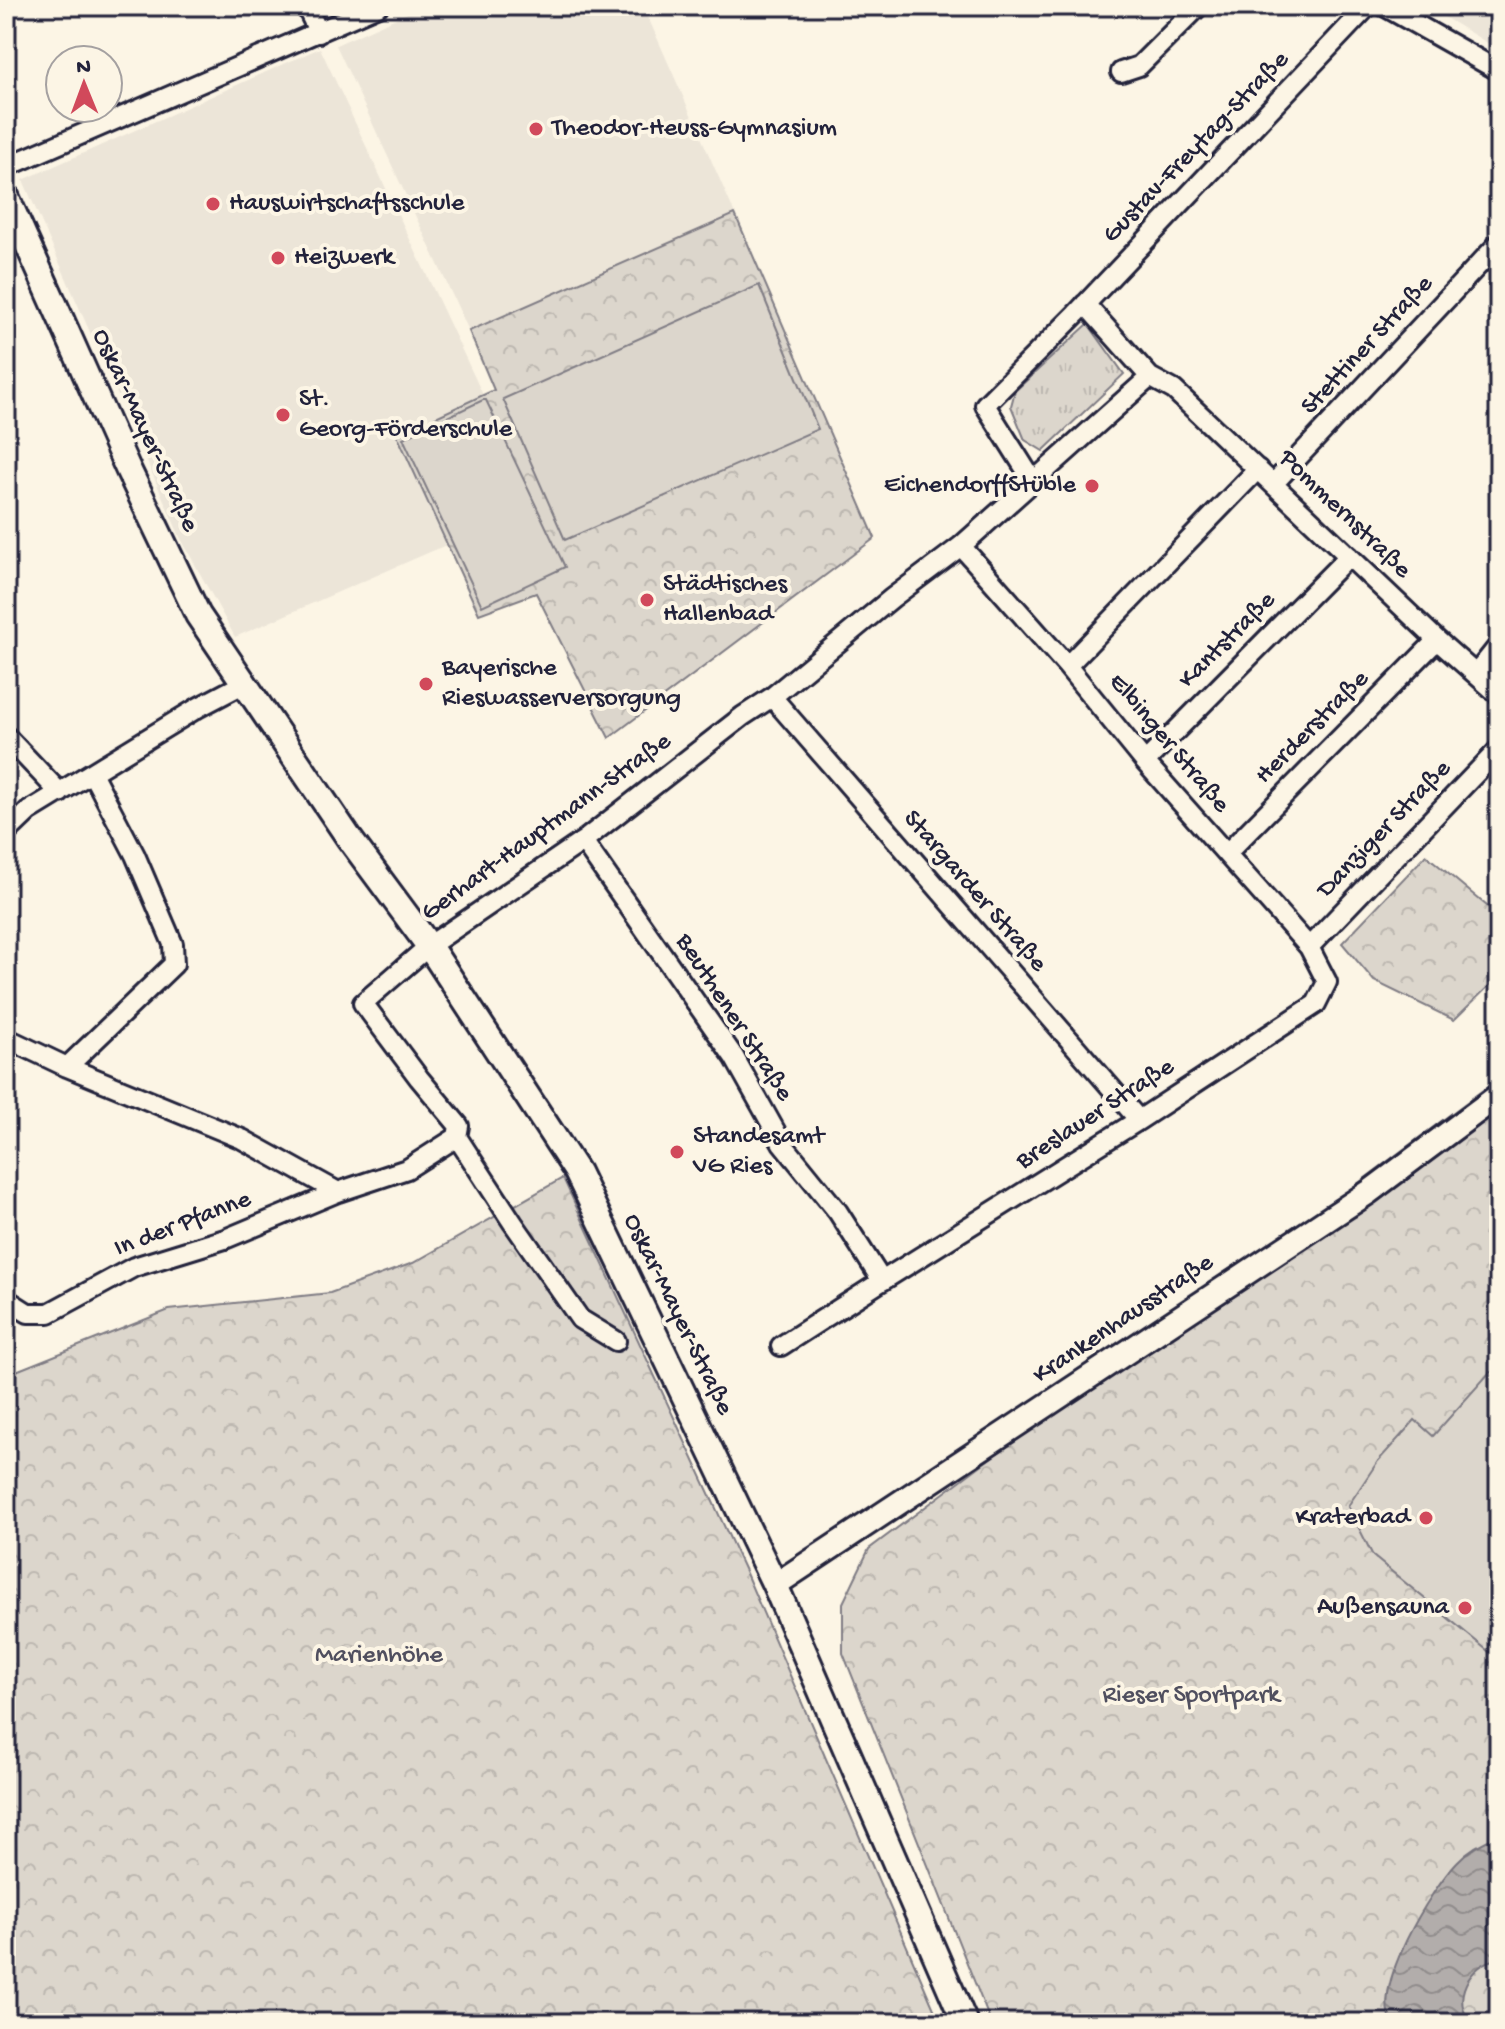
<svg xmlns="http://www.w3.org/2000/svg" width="1505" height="2029" font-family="'Gochi Hand',sans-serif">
<defs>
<pattern id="grass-tufts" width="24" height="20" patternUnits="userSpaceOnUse" patternTransform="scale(2)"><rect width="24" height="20" fill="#dcd6cc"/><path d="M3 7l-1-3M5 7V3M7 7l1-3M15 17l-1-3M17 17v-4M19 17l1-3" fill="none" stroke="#bcb7b0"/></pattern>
<pattern id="forest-crowns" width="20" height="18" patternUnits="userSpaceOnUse" patternTransform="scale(2)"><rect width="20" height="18" fill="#dcd6cc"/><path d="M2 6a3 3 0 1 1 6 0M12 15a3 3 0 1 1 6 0" fill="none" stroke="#bcb7b0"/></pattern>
<pattern id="water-waves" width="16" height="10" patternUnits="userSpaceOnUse" patternTransform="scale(2)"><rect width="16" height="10" fill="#b2adab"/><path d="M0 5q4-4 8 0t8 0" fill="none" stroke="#908c8c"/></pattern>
</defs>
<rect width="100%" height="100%" fill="#fcf5e5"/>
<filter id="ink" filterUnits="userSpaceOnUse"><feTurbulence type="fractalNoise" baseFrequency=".0125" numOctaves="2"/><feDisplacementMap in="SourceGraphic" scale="16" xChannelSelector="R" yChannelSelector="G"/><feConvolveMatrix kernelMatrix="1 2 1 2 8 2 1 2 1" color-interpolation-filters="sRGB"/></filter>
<g filter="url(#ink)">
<path fill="#ece5d8" d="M 423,6 L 643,6 L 735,214 L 469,331 L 336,45 Z
M 1426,6 L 1499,6 L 1499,50 Z
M 320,48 L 483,395 L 397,435 L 446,545 L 235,637 L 181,539 L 23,180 Z"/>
<path fill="url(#grass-tufts)" stroke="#7f7c84" stroke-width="2" d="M 1088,324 L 1124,374 L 1043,451 L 1025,440 L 1011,406 L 1015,391 Z"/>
<path fill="url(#forest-crowns)" stroke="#7f7c84" stroke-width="2" d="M 735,214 L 875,538 L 609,738 L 536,593 L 479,614 L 397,435 L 494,390 L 469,331 Z
M 1426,855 L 1499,916 L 1499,976 L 1454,1020 L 1374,981 L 1342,943 Z
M 1499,1078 L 1499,2023 L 991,2023 L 843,1653 L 843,1603 L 869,1549 Z
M 563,1178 L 745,1571 L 940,2023 L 6,2023 L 6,1375 L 169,1310 L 330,1293 L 413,1263 Z"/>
<path fill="#dcd6cc" stroke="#7f7c84" stroke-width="2" d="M 759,285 L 818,429 L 565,540 L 503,399 Z
M 483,400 L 486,400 L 565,567 L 482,606 L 403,438 Z
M 1490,1372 L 1499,1379 L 1499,1648 L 1493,1655 L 1373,1556 L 1348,1506 L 1378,1461 L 1415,1420 L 1433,1436 Z"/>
<path fill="url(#water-waves)" stroke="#78757e" stroke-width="2" d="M 1499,1836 L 1499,1959 C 1470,1962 1449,2001 1472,2023 L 1392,2023 C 1370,1988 1432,1888 1457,1862 C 1468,1850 1484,1841 1499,1836 Z"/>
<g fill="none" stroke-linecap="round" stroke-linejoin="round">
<defs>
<path id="minor" d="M 306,6 L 319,33
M 1384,6 L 1499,71
M 1121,72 L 1139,66 L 1199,6
M 6,167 L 378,6
M 1150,377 L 1174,390 L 1437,640 L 1499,695
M 1033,481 L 985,405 L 1076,314 L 1368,6
M 1274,483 L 1499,243
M 1067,666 L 1258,469
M 1476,674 L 1499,645
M 772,697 L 1139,1120
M 6,736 L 60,793
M 1145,762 L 1349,556
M 6,833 L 29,811 L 199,707 L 243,684
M 583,841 L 734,1057 L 782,1143 L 838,1212 L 882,1281 L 781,1346
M 1227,853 L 1437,640
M 1309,947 L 1499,749
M 6,1038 L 67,1067 L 242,1139 L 338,1192
M 67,1067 L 174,964 L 173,944 L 135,855 L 92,773
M 457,1137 L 513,1223 L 580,1319 L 616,1341
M 882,1281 L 1139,1120 L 1316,1004 L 1327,982 L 1309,947 L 1145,762 L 1067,666 L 961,546
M 6,1299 L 28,1313 L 49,1313 L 134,1267 L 225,1239 L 338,1192 L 407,1169 L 457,1137 L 459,1126 L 419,1078 L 363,1003 L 429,946 L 583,841 L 743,716 L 772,697 L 892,598 L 961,546 L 1150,377 L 1085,304"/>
<path id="tertiary" d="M 775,1585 L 1369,1192 L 1499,1095"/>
<path id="secondary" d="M 6,196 L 128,469 L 198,615 L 349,838 L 429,946 L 577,1172 L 775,1585 L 965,2023"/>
</defs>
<use href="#minor" stroke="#22223b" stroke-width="24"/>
<use href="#tertiary" stroke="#22223b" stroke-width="28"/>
<use href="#secondary" stroke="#22223b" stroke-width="30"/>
<use href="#minor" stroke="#fcf5e5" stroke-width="18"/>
<use href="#tertiary" stroke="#fcf5e5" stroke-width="22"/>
<use href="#secondary" stroke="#fcf5e5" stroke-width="24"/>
</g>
</g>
<g fill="#d1495b" stroke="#fcf5e5" stroke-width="3">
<circle cx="536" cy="129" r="8"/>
<circle cx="213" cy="204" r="8"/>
<circle cx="278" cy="258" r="8"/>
<circle cx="283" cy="415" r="8"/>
<circle cx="1092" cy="486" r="8"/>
<circle cx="647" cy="600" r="8"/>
<circle cx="426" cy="684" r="8"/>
<circle cx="677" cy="1152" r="8"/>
<circle cx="1426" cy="1518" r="8"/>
<circle cx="1465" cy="1608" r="8"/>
</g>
<g text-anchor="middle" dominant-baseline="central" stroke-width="8" stroke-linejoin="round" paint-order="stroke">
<g font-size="26" fill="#22223b" stroke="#fcf5e5" text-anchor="start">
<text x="552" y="129">Theodor-Heuss-Gymnasium</text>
<text x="229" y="204">Hauswirtschaftsschule</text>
<text x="294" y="258">Heizwerk</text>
<text x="299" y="400">St.<tspan x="299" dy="30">Georg-Förderschule</tspan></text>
<text x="1076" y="486" text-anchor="end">EichendorffStüble</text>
<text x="663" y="585">Städtisches<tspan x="663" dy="30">Hallenbad</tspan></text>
<text x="442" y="669">Bayerische<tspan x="442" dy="30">Rieswasserversorgung</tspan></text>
<text x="693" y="1137">Standesamt<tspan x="693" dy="30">VG Ries</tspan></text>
<text x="1410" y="1518" text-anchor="end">Kraterbad</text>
<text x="1449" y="1608" text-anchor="end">Außensauna</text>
</g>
<g font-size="26" fill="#22223b" stroke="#fcf5e5">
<text transform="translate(1197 148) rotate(-46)">Gustav-Freytag-Straße</text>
<text transform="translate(1368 346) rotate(-47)">Stettiner Straße</text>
<text transform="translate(144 431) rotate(65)">Oskar-Mayer-Straße</text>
<text transform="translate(1344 515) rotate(44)">Pommernstraße</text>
<text transform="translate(1228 641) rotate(-45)">Kantstraße</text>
<text transform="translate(1313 728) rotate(-45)">Herderstraße</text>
<text transform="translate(1168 744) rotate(50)">Elbinger Straße</text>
<text transform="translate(547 828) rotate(-36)">Gerhart-Hauptmann-Straße</text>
<text transform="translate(1385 830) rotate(-46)">Danziger Straße</text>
<text transform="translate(974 892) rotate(49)">Stargarder Straße</text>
<text transform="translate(733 1018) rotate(57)">Beuthener Straße</text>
<text transform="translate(1096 1115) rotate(-33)">Breslauer Straße</text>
<text transform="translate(183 1225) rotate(-21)">In der Pfanne</text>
<text transform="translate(677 1315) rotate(64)">Oskar-Mayer-Straße</text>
<text transform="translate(1124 1320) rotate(-34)">Krankenhausstraße</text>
</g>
<g font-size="26" fill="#504f5f" stroke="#fcf5e5">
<text x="379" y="1656">Marienhöhe</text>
<text x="1191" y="1696">Rieser Sportpark</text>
</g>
</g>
<rect width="1505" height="2029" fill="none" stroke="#fcf5e5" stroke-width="32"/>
<rect x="16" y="16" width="1473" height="1997" fill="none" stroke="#22223b" stroke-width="3" filter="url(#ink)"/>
<g transform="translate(84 84) rotate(359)"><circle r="38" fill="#fcf5e5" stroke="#a5a1a1" stroke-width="2"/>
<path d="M0-6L14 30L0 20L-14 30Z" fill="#d1495b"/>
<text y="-12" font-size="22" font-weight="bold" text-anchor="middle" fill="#22223b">N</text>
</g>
</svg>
